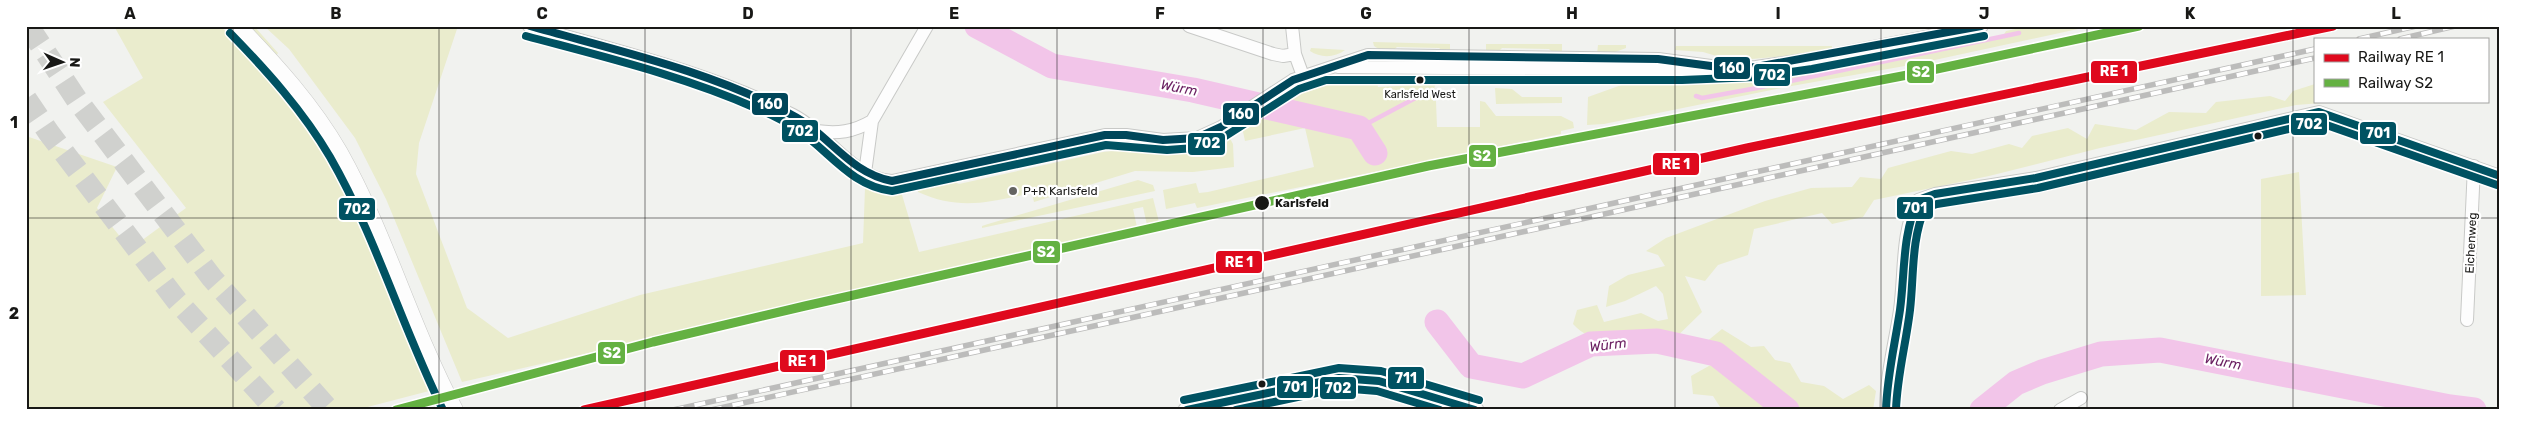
<svg xmlns="http://www.w3.org/2000/svg" width="2526" height="436" font-family="Rubik,sans-serif">
<rect width="100%" height="100%" fill="#f1f2ef"/>
<path fill="#eaeccd" d="M 114,26 L 220,26 L 247,51 L 318,142 L 360,218 L 433,390 L 356,410 L 26,410 L 26,136 L 117,167 L 97,208 L 130,249 L 186,208 L 103,102 L 143,78 Z
M 247,26 L 254,26 L 278,53 L 276,56 Z
M 264,26 L 458,26 L 419,143 L 416,174 L 467,308 L 508,338 L 640,295 L 863,243 L 865,188 L 900,188 L 919,252 L 1153,198 L 1159,222 L 1147,225 L 1143,207 L 1133,209 L 1137,227 L 462,382 L 386,199 L 355,138 L 289,49 Z
M 2030,26 L 2092,26 L 1916,64 L 1786,87 L 1604,124 L 1587,125 L 1588,97 L 1627,83 L 1651,82 L 1660,78 L 1712,81 L 1800,76 L 2003,36 L 2006,31 Z
M 1373,42 L 1450,44 L 1450,56 L 1439,48 L 1397,47 L 1388,55 L 1374,46 Z
M 1486,44 L 1562,44 L 1562,57 L 1557,57 L 1549,49 L 1502,48 L 1494,56 L 1486,56 Z
M 1598,45 L 1626,45 L 1626,48 L 1610,54 L 1597,54 Z
M 1676,46 L 1832,46 L 1832,48 L 1786,56 L 1741,60 L 1730,60 L 1703,52 L 1675,50 Z
M 1311,48 L 1345,50 C 1335,58 1320,58 1310,51 Z
M 1331,81 L 1377,82 L 1378,87 L 1435,84 L 1433,101 L 1436,101 L 1437,127 L 1480,127 L 1480,101 L 1485,102 L 1496,116 L 1561,116 L 1573,122 L 1574,128 L 1561,131 L 1561,134 L 1197,208 L 1195,203 L 1166,209 L 1163,190 L 1196,183 L 1199,193 L 1208,192 L 1314,167 L 1305,128 L 1245,141 L 1242,127 L 1296,91 Z
M 2315,84 L 2315,101 L 2347,101 L 2296,105 L 2100,148 L 1989,176 L 1874,200 L 1863,217 L 1832,224 L 1822,213 L 1754,229 L 1748,255 L 1718,265 L 1705,281 L 1685,276 L 1702,312 L 1659,354 L 1648,352 L 1646,333 C 1620,337 1593,347 1573,324 L 1577,310 L 1597,305 L 1604,322 L 1641,313 L 1658,321 L 1668,319 L 1663,294 L 1656,286 L 1625,301 L 1606,307 L 1609,286 L 1628,275 L 1665,266 L 1658,255 L 1646,251 L 1666,238 L 1765,201 L 1811,188 L 1852,187 L 1860,177 L 1881,179 L 1888,168 L 1951,151 L 1972,154 L 2009,144 L 2022,148 L 2032,136 L 2068,128 L 2087,139 L 2095,124 L 2136,130 L 2169,112 L 2206,113 L 2216,102 L 2270,96 L 2285,101 L 2293,91 Z
M 1495,88 L 1512,89 L 1522,97 L 1562,97 L 1562,103 L 1496,104 Z
M 1227,133 L 1233,144 L 1234,167 L 1193,172 L 1135,171 L 1034,202 L 1032,193 C 989,202 960,211 918,192 L 917,184 L 940,175 L 959,184 L 1103,152 C 1133,149 1163,153 1194,149 L 1198,144 Z
M 2299,172 L 2306,295 L 2261,296 L 2261,179 Z
M 1138,180 L 1153,185 L 1155,191 L 982,228 L 982,226 L 988,224 Z
M 1722,329 L 1751,347 L 1764,346 L 1775,360 L 1790,363 L 1801,382 L 1824,386 L 1843,399 L 1869,385 L 1876,391 L 1873,410 L 1722,410 L 1713,396 L 1693,394 L 1691,376 L 1716,362 L 1705,343 Z"/>
<g fill="none" stroke-linecap="round" stroke-linejoin="round">
<path stroke="#f2c5e9" stroke-width="4.5" d="M 1696,96 L 1702,98 L 1757,88 L 2019,33
M 1359,128 L 1423,94"/>
<path stroke="#f2c5e9" stroke-width="25" d="M 977,26 L 1052,66 L 1193,90 L 1359,128 L 1375,153
M 1437,322 L 1471,366 L 1523,376 L 1591,344 L 1657,341 L 1716,354 L 1787,410
M 1982,410 L 2016,383 L 2042,372 L 2101,354 L 2160,350 L 2450,407 L 2474,410"/>
<path stroke="#d0d1ce" stroke-width="22" stroke-dasharray="22 11" stroke-linecap="butt" d="M 28,26 L 77,100 L 212,278 L 329,410
M 26,99 L 49,133 L 177,301 L 276,410"/>
<defs>
<path id="minor" d="M 529,26 C 617,51 711,73 793,115 C 826,132 854,180 892,181 L 1105,135 L 1126,135 L 1163,140 L 1197,138 L 1221,127 L 1293,80 L 1368,55 L 1658,59 L 1726,68
M 1189,26 L 1273,54 L 1283,56 L 1295,54
M 1292,26 L 1295,54 L 1303,76
M 1338,67 L 1682,70 L 1756,67 L 1810,59 L 1982,26
M 816,131 C 838,134 853,132 872,121
M 865,173 L 872,121 L 927,26
M 2467,320 L 2474,166
M 1886,410 C 1886,377 1895,343 1900,310 C 1905,274 1901,232 1918,200 L 1935,194 L 2036,178 L 2319,112 L 2500,176
M 2060,410 L 2081,398"/>
<path id="tertiary" d="M 1186,410 L 1339,378 L 1379,381 L 1476,410"/>
<path id="secondary" d="M 237,26 C 275,65 312,106 339,153 C 385,235 410,327 454,410"/>
</defs>
<use href="#minor" stroke="#c8c9c7" stroke-width="14"/>
<use href="#tertiary" stroke="#c8c9c7" stroke-width="17"/>
<use href="#secondary" stroke="#c8c9c7" stroke-width="19"/>
<use href="#minor" stroke="#fdfdfd" stroke-width="12"/>
<use href="#tertiary" stroke="#fdfdfd" stroke-width="15"/>
<use href="#secondary" stroke="#fdfdfd" stroke-width="18"/>
<defs>
<path id="rail" d="M 2359,39 L 2416,26
M 2400,39 L 2455,26
M 673,410 L 2315,49
M 711,410 L 2315,58"/>
</defs>
<use href="#rail" stroke="#bcbcbb" stroke-width="5.5"/>
<use href="#rail" stroke="#fff" stroke-width="4" stroke-dasharray="11" stroke-linecap="butt"/>
<defs>
<path id="bus-1" d="M 530,26 C 618,51 711,71 792,115 C 829,134 849,173 892,181 L 1105,135 L 1126,135 L 1163,140 L 1197,138 L 1221,127 L 1293,80 L 1368,55 L 1658,59 L 1726,68 L 1756,67 L 1981,26"/>
<path id="bus-2" d="M 230,33 C 267,71 303,111 330,157 C 376,237 402,327 443,410
M 526,36 C 604,57 684,76 758,109 C 772,115 786,122 798,130 C 830,152 851,186 892,191 L 1106,145 L 1167,150 L 1195,148 L 1224,137 L 1299,89 L 1326,80 L 1682,80 L 1756,77 L 1812,69 L 1984,36
M 1236,410 L 1340,388 L 1377,391 L 1440,410
M 1896,410 C 1897,376 1906,344 1910,310 C 1914,276 1911,240 1925,208 L 1937,204 L 2038,188 L 2318,122 L 2497,185"/>
<path id="bus-3" d="M 1187,410 L 1339,378 L 1379,381 L 1475,410
M 1886,410 C 1887,376 1895,344 1900,310 C 1905,273 1902,235 1918,200 L 1935,194 L 2036,178 L 2319,112 L 2500,176"/>
<path id="bus-4" d="M 1184,400 L 1339,368 L 1381,371 L 1479,400"/>
</defs>
<use href="#bus-1" stroke="#fff" stroke-width="11"/>
<use href="#bus-2" stroke="#fff" stroke-width="11"/>
<use href="#bus-3" stroke="#fff" stroke-width="11"/>
<use href="#bus-4" stroke="#fff" stroke-width="11"/>
<use href="#bus-1" stroke="#00465a" stroke-width="8"/>
<use href="#bus-2" stroke="#005262" stroke-width="8"/>
<use href="#bus-3" stroke="#005262" stroke-width="8"/>
<use href="#bus-4" stroke="#005262" stroke-width="8"/>
<defs>
<path id="rail-1" d="M 584,410 L 1747,148 L 2333,26"/>
<path id="rail-2" d="M 396,410 L 653,342 L 805,306 L 1428,166 L 1918,73 L 2139,26"/>
</defs>
<use href="#rail-1" stroke="#fff" stroke-width="12"/>
<use href="#rail-2" stroke="#fff" stroke-width="12"/>
<use href="#rail-1" stroke="#df091d" stroke-width="9"/>
<use href="#rail-2" stroke="#64b142" stroke-width="9"/>
</g>
<path fill="none" stroke="#181816" stroke-width="1" stroke-opacity="0.55" d="M 233,26 L 233,410M 439,26 L 439,410M 645,26 L 645,410M 851,26 L 851,410M 1057,26 L 1057,410M 1263,26 L 1263,410M 1469,26 L 1469,410M 1675,26 L 1675,410M 1881,26 L 1881,410M 2087,26 L 2087,410M 2293,26 L 2293,410M 26,218 L 2500,218"/>
<g fill="#181816" stroke="#fff" stroke-width="2">
<circle cx="1420" cy="80" r="4.5"/>
<circle cx="2258" cy="136" r="4.5"/>
<circle cx="1262" cy="203" r="8"/>
<circle cx="1262" cy="384" r="4.5"/>
</g>
<circle fill="#646462" stroke="#fff" stroke-width="2" cx="1013" cy="191" r="5"/>
<g text-anchor="middle" dominant-baseline="central" stroke-width="4.5" stroke-linejoin="round" paint-order="stroke">
<g font-size="11" fill="#181816" stroke="#fff">
<text x="1420" y="94">Karlsfeld West</text>
</g>
<g font-size="12" fill="#181816" stroke="#fff" text-anchor="start">
<text x="1023" y="191">P+R Karlsfeld</text>
</g>
<g font-size="12" font-weight="bold" fill="#181816" stroke="#fff" text-anchor="start">
<text x="1275" y="203">Karlsfeld</text>
</g>
<g font-size="12" fill="#181816" stroke="#fff">
<text transform="translate(2471 243) rotate(-87)">Eichenweg</text>
</g>
<g font-size="14" font-style="italic" fill="#6c2263" stroke="#fff">
<text transform="translate(1179 88) rotate(11)">Würm</text>
<text transform="translate(1608 345) rotate(-7)">Würm</text>
<text transform="translate(2223 362) rotate(11)">Würm</text>
</g>
</g>
<g stroke="#fff" stroke-width="2">
<rect x="1713" y="56" width="38" height="24" rx="5" fill="#00465a"/>
<rect x="2090" y="60" width="48" height="24" rx="5" fill="#df091d"/>
<rect x="1906" y="60" width="29" height="24" rx="5" fill="#64b142"/>
<rect x="1753" y="63" width="38" height="24" rx="5" fill="#005262"/>
<rect x="751" y="92" width="38" height="24" rx="5" fill="#00465a"/>
<rect x="1222" y="102" width="38" height="24" rx="5" fill="#00465a"/>
<rect x="2290" y="112" width="38" height="24" rx="5" fill="#005262"/>
<rect x="781" y="119" width="38" height="24" rx="5" fill="#005262"/>
<rect x="2359" y="121" width="38" height="24" rx="5" fill="#005262"/>
<rect x="1187" y="132" width="39" height="24" rx="5" fill="#005262"/>
<rect x="1468" y="144" width="29" height="24" rx="5" fill="#64b142"/>
<rect x="1652" y="152" width="48" height="24" rx="5" fill="#df091d"/>
<rect x="1896" y="196" width="38" height="24" rx="5" fill="#005262"/>
<rect x="338" y="197" width="38" height="24" rx="5" fill="#005262"/>
<rect x="1032" y="240" width="29" height="24" rx="5" fill="#64b142"/>
<rect x="1215" y="250" width="48" height="24" rx="5" fill="#df091d"/>
<rect x="597" y="341" width="29" height="24" rx="5" fill="#64b142"/>
<rect x="779" y="349" width="47" height="24" rx="5" fill="#df091d"/>
<rect x="1387" y="366" width="38" height="24" rx="5" fill="#005262"/>
<rect x="1276" y="375" width="38" height="24" rx="5" fill="#005262"/>
<rect x="1319" y="376" width="38" height="24" rx="5" fill="#005262"/>
</g>
<g font-size="14" text-anchor="middle" font-weight="bold" fill="#fff">
<text x="1732" y="73">160</text>
<text x="2114" y="76">RE 1</text>
<text x="1921" y="77">S2</text>
<text x="1772" y="80">702</text>
<text x="770" y="109">160</text>
<text x="1241" y="119">160</text>
<text x="2309" y="129">702</text>
<text x="800" y="136">702</text>
<text x="2378" y="138">701</text>
<text x="1207" y="148">702</text>
<text x="1482" y="161">S2</text>
<text x="1676" y="169">RE 1</text>
<text x="1915" y="213">701</text>
<text x="357" y="214">702</text>
<text x="1046" y="257">S2</text>
<text x="1239" y="267">RE 1</text>
<text x="612" y="358">S2</text>
<text x="802" y="366">RE 1</text>
<text x="1406" y="383">711</text>
<text x="1295" y="392">701</text>
<text x="1338" y="393">702</text>
</g>
<rect width="2526" height="436" fill="none" stroke="#ffffff" stroke-width="55"/>
<rect x="2314" y="38" width="175" height="65" fill="#ffffff" stroke="#a3a3a2"/>
<rect x="2324" y="54" width="25" height="8" fill="#df091d" stroke="#a3a3a2"/>
<text x="2358" y="62" font-size="15" fill="#181816">Railway RE 1</text>
<rect x="2324" y="79" width="25" height="8" fill="#64b142" stroke="#a3a3a2"/>
<text x="2358" y="88" font-size="15" fill="#181816">Railway S2</text>
<g transform="translate(62 62) rotate(92)" stroke="#ffffff" stroke-width="4" paint-order="stroke">
<path d="M0-4L9 19L0 12L-9 19Z" fill="#181816"/>
<text y="-8" font-size="14" font-weight="bold" text-anchor="middle" fill="#181816">N</text>
</g>
<rect x="28" y="28" width="2470" height="380" fill="none" stroke="#181816" stroke-width="2"/>
<g font-size="16" text-anchor="middle" font-weight="bold" fill="#181816">
<text x="130" y="19">A</text>
<text x="336" y="19">B</text>
<text x="542" y="19">C</text>
<text x="748" y="19">D</text>
<text x="954" y="19">E</text>
<text x="1160" y="19">F</text>
<text x="1366" y="19">G</text>
<text x="1572" y="19">H</text>
<text x="1778" y="19">I</text>
<text x="1984" y="19">J</text>
<text x="2190" y="19">K</text>
<text x="2396" y="19">L</text>
<text x="14" y="128">1</text>
<text x="14" y="319">2</text>
</g>
</svg>
